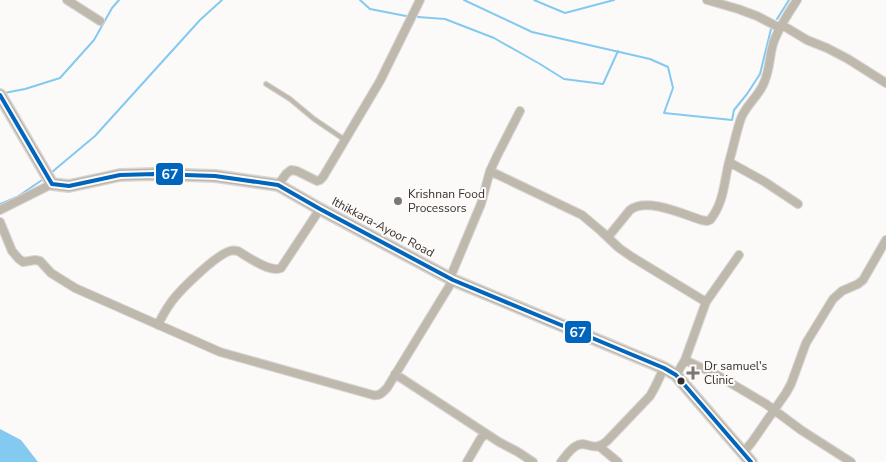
<svg xmlns="http://www.w3.org/2000/svg" width="886" height="462" font-family="'Nunito Sans',sans-serif">
<rect width="100%" height="100%" fill="#fcfaf9"/>
<path fill="#83c9f0" d="M 0,429 L 21,440 L 38,462 L 0,462 Z"/>
<g fill="none" stroke-linecap="round" stroke-linejoin="round">
<path stroke="#83c9f0" stroke-width="2" d="M 360,0 L 370,9 L 406,16
M 464,0 L 532,32 L 650,59 L 668,67 L 673,88 L 664,113 L 732,120 L 734,110 L 747,94 L 760,74 L 771,29
M 534,0 L 565,13 L 614,0
M 418,17 L 445,19 L 494,38 L 540,64 L 564,79 L 603,84 L 618,51
M 777,19 L 789,0
M 4,93 L 25,89 L 60,78 L 94,40 L 112,8 L 119,0
M 52,172 L 95,136 L 200,20 L 222,0
M 0,204 L 17,197 L 42,180"/>
<defs>
<path id="lane" d="M 266,84 L 290,99 L 314,119 L 345,140"/>
<path id="street" d="M 67,0 L 100,21
M 707,0 L 738,9 L 757,16 L 780,28
M 782,25 L 807,40 L 827,48 L 848,59 L 886,83
M 729,162 L 765,182 L 798,204
M 490,171 L 582,215 L 601,231 L 619,248 L 632,257 L 706,302
M 278,185 L 286,174 L 291,170 L 297,171 L 317,181 L 320,180 L 323,177 L 380,81 L 420,0
M 0,210 L 52,184
M 0,222 L 12,251 L 19,259 L 23,262 L 35,260 L 40,261 L 51,273 L 75,288 L 220,352 L 373,395 C 380,396 382,393 387,388 L 453,280
M 608,237 L 630,210 C 646,197 683,214 701,220 L 707,221 L 710,220 C 724,203 724,182 729,162 C 733,148 736,134 740,121 C 744,107 757,98 763,85 C 770,71 769,58 773,44 C 778,28 788,14 797,0
M 450,278 L 481,204 L 490,171 L 497,156 L 520,111
M 158,325 C 162,316 167,308 172,301 C 181,289 216,255 230,251 C 233,250 234,250 238,251 C 248,257 270,273 281,268 L 320,209
M 685,360 L 706,302 L 739,255
M 395,374 L 499,442 L 518,452 L 533,462
M 676,375 L 685,360 L 717,375 L 766,404 L 801,430 L 851,462
M 600,447 L 618,462
M 743,453 L 752,442 L 786,393 L 791,384 L 806,343 L 833,299 L 842,291 L 858,284 L 863,280 L 886,240
M 467,462 L 481,438 L 486,434
M 561,462 C 565,457 570,449 576,446 C 587,439 592,454 607,441 L 650,396 L 655,387 L 664,368"/>
<path id="secondary" d="M 0,95 L 52,184 L 69,186 L 120,175 L 155,174 L 215,176 L 278,185 L 320,209 L 453,280 L 664,368 L 676,375 L 751,462"/>
</defs>
<use href="#lane" stroke="#d8d6d5" stroke-width="6"/>
<use href="#street" stroke="#d8d6d5" stroke-width="10"/>
<use href="#secondary" stroke="#d8d6d5" stroke-width="14"/>
<use href="#lane" stroke="#bfb9ad" stroke-width="4"/>
<use href="#street" stroke="#bfb9ad" stroke-width="8"/>
<use href="#secondary" stroke="#bdb7ab" stroke-width="11"/>
<defs>
<path id="bus-1" d="M 0,95 L 52,184 L 69,186 L 120,175 L 155,174 L 215,176 L 278,185 L 320,209 L 453,280 L 664,368 L 676,375 L 751,462"/>
</defs>
<use href="#bus-1" stroke="#fdfaf8" stroke-width="8"/>
<use href="#bus-1" stroke="#0065bd" stroke-width="4"/>
</g>
<g fill="#7b7774" stroke="#fdfaf8" stroke-width="2">
<circle cx="398" cy="201" r="5"/>
<path d="M690.5 365.5h5v5h5v5h-5v5h-5v-5h-5v-5h5z"/>
</g>
<circle fill="#36302d" stroke="#fdfaf8" stroke-width="2" cx="681" cy="381" r="4.5"/>
<g text-anchor="middle" dominant-baseline="central" stroke-width="4" stroke-linejoin="round" paint-order="stroke">
<g font-size="12" fill="#36302d" stroke="#fdfaf8" text-anchor="start">
<text x="408" y="194">Krishnan Food<tspan x="408" dy="14">Processors</tspan></text>
<text x="704" y="366">Dr samuel's<tspan x="704" dy="14">Clinic</tspan></text>
</g>
<g font-size="12" fill="#36302d" stroke="#fdfaf8">
<text transform="translate(383 227) rotate(28)">Ithikkara-Ayoor Road</text>
</g>
</g>
<g stroke="#fdfaf8" stroke-width="2">
<rect x="155" y="162" width="29" height="24" rx="5" fill="#0065bd"/>
<rect x="564" y="320" width="28" height="24" rx="5" fill="#0065bd"/>
</g>
<g font-size="14" text-anchor="middle" font-weight="bold" fill="#fff">
<text x="170" y="179">67</text>
<text x="578" y="337">67</text>
</g>
</svg>
